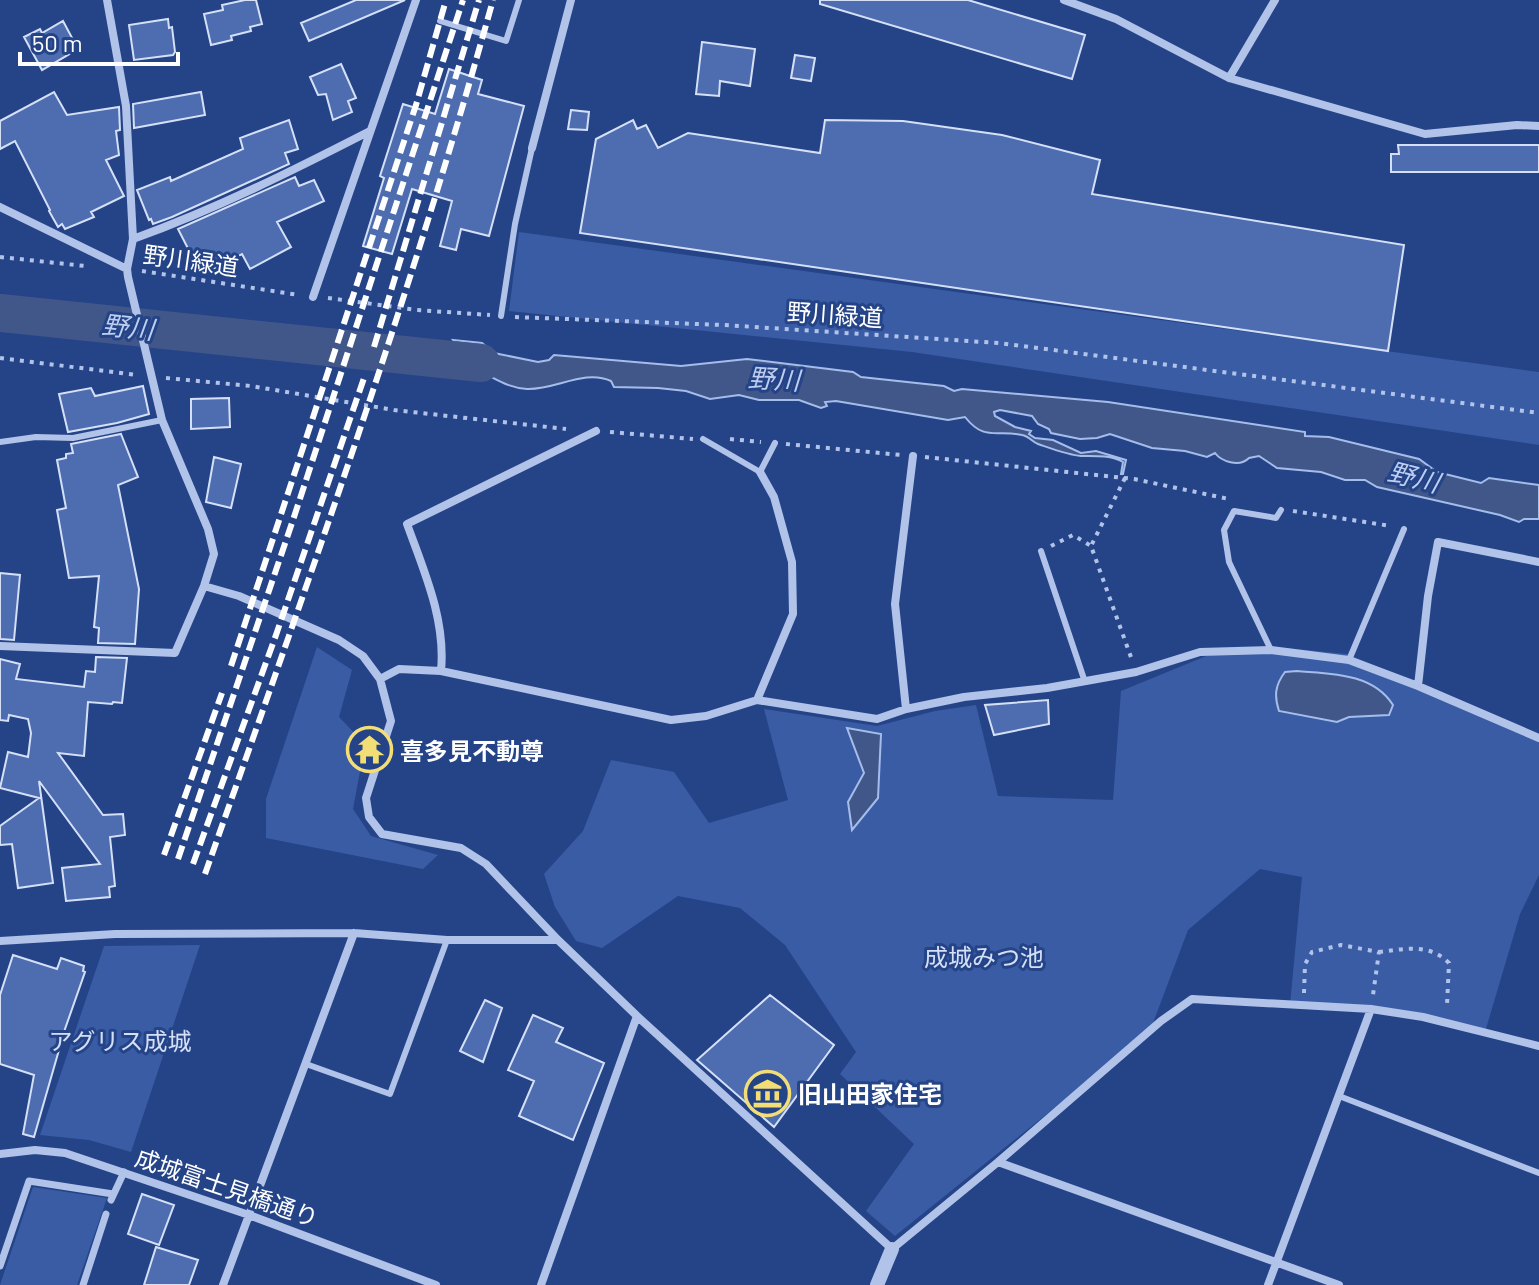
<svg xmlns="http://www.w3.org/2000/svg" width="1539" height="1285" font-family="Barlow,'Noto Sans JP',sans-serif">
<rect width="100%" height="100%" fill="#254488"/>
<path fill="#395ca5" d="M 519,232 L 1539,372 L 1539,445 L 912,352 L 509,311 Z
M 317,647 L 352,670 L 339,717 L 362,741 L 361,766 L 353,809 L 371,836 L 438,855 L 423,869 L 266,838 L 266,799 Z
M 1285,648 L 1347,654 L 1539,734 L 1539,875 L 1520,914 L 1485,1032 L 1423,1017 L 1290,1005 L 1302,877 L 1260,869 L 1188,930 L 1150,1031 L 895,1236 L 866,1211 L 914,1144 L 840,1074 L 856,1052 L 785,945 L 740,908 L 678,896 L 602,948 L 576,941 L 555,907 L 544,874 L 583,831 L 611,760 L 674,772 L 709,823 L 788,800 L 764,709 L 877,726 L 935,711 L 976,705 L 998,796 L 1113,800 L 1121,691 L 1216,652 Z
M 200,945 L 131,1152 L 89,1140 L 40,1135 L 104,946 Z
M 33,1187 L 107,1198 L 77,1285 L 0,1285 Z"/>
<path fill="#415789" stroke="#a5bdea" stroke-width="2" d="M 453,340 L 482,343 L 494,353 L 538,362 L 549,360 L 554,355 L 681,366 L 747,359 L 853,372 L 861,377 L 944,386 L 954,391 L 962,389 L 1108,402 L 1305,432 L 1305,436 L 1329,437 L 1419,459 L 1437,472 L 1481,483 L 1489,478 L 1539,485 L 1539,519 L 1524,519 L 1519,522 L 1500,515 L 1377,487 L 1365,480 L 1345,480 L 1321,472 L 1277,468 L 1259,456 L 1249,458 C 1239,468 1221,461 1215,453 L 1207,457 L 1185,451 L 1152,448 L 1110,434 L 1097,438 L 1080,439 L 1051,433 L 1049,429 L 1038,424 L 1032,416 L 1000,410 L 994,412 L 995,416 L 1015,427 L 1031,431 L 1029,434 L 1035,438 L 1053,440 L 1081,453 L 1096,451 L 1126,460 L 1123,474 L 1121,474 L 1123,462 C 1111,455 1094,456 1081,456 C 1068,455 1050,448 1038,444 C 1032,442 1029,436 1022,435 C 996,429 985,442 965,417 L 948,420 L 836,401 L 825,402 L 827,406 L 821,408 L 799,400 L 759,400 L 739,395 L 710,399 L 686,391 L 658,388 L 614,387 L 611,381 C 584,369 556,390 527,389 C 503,388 489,372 468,368 C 455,366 438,368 425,368 L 431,352 L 454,358 L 458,347 Z
M 1297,671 C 1332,674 1373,673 1393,705 L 1389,715 L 1349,717 L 1337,722 L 1279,711 C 1274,696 1275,685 1285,672 Z
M 847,728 L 881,734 L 878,798 L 852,830 L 848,802 L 864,773 Z"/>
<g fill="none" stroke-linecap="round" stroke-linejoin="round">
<path stroke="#415789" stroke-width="38" d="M 0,313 L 481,363"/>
</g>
<path fill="#4d6db0" stroke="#d5e0f7" stroke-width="2" d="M 245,0 L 256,0 L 262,24 L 250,27 L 251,31 L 231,36 L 232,40 L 211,45 L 204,14 L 223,10 L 222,5 Z
M 356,0 L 405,0 L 309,41 L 301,23 Z
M 820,0 L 968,0 L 1085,35 L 1072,79 L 820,4 Z
M 168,19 L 169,28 L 172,27 L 175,52 L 173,55 L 134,60 L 129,25 Z
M 63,21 L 78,49 L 42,70 L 24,37 L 40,29 L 42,33 Z
M 702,42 L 755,49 L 750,86 L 720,81 L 719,96 L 696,94 Z
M 795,55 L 815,58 L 811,81 L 791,78 Z
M 341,64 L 356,98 L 348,101 L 352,112 L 333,120 L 326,94 L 318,95 L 310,77 Z
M 449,69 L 482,80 L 478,94 L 524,106 L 489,236 L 461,229 L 456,250 L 440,246 L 452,201 L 412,189 L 392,254 L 363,246 L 384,178 L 380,176 L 403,104 L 435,114 Z
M 54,92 L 67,115 L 119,107 L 120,130 L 116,131 L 119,155 L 106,160 L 124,196 L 91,212 L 94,217 L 65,229 L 62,224 L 58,227 L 49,211 L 50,210 L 15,141 L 0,149 L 0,121 Z
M 201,92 L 205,115 L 134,128 L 133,104 Z
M 571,110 L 589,112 L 587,130 L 568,129 Z
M 289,120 L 298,149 L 285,153 L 289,164 L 172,217 L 153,224 L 151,219 L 149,220 L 137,190 L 170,177 L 171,181 L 243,149 L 240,138 Z
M 633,120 L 637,129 L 646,125 L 658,148 L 688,133 L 820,153 L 825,120 L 903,121 L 1002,135 L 1100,160 L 1092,194 L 1404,245 L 1388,351 L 580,233 L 596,139 Z
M 1398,145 L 1539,145 L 1539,172 L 1391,172 L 1391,154 L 1399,154 Z
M 295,177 L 299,186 L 314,180 L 324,201 L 277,222 L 291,247 L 250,269 L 242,254 L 209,272 L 207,268 L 200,272 L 178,229 Z
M 143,386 L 149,414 L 117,423 L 68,432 L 59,394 L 91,388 L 95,396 Z
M 229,398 L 230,427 L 191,429 L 191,399 Z
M 121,434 L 138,477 L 118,485 L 139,589 L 135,644 L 98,643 L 99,628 L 94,627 L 99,576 L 69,578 L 57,510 L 66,508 L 57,460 L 66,458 L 66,454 L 73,453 L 71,444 Z
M 214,457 L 241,464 L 231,508 L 206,502 Z
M 0,573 L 20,575 L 14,640 L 0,639 Z
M 96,657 L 127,658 L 122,703 L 113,702 L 112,704 L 88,702 L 84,756 L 58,753 L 103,815 L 123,814 L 125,835 L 110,837 L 115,886 L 109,887 L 110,897 L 66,901 L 62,868 L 100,864 L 39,781 L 53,883 L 18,888 L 12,844 L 0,845 L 0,826 L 39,798 L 0,788 L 8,752 L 28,757 L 31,733 L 28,719 L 9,715 L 8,721 L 0,720 L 0,659 L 20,664 L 16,679 L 84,687 L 86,671 L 95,672 Z
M 1048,700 L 1049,724 L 994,735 L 985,705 Z
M 13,955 L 57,969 L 61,958 L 84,966 L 83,971 L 85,972 L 65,1029 L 34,1137 L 23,1134 L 34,1075 L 0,1064 L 0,995 Z
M 770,995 L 834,1045 L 774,1127 L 697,1060 Z
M 485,1000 L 502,1008 L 483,1062 L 460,1051 Z
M 533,1015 L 563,1028 L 556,1042 L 604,1063 L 573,1140 L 519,1116 L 534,1081 L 508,1070 Z
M 142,1194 L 174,1205 L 159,1245 L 128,1234 Z
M 156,1247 L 198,1260 L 189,1285 L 144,1285 Z"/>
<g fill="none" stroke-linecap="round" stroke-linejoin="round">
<path stroke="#b1c3e9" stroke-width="4" stroke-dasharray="4 6" stroke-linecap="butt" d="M 0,257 L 85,266
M 142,271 L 299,295
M 328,298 L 417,310 L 490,315
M 515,317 L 724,325 L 999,343 L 1539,413
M 0,358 L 137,375
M 166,378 L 251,386 L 394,410 L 566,429
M 610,432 L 693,439
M 730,439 L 761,442
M 786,444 L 901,455
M 925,457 L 1134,479 L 1229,499
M 1125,478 L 1091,546 L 1132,660
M 1293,511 L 1391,526
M 1051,546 L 1073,535 L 1091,546
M 1379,952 C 1404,949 1430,943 1449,963 L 1447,1005
M 1304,993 L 1305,964 L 1312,952 L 1341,945 L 1379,952 L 1373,995"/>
<path stroke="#b1c3e9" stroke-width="6" d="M 440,21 L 506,41 L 519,0
M 501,316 L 515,224 L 532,148
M 703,439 L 760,472 L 775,443
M 0,442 L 36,437 L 73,438 L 162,420
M 1041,551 L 1085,682
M 1271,650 L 1229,562 L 1224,530 L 1234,511 L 1276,518 L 1281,510
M 1349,660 L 1404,529
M 306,1064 L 390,1094 L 447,940
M 1339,1096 L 1539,1173"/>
<path stroke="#b1c3e9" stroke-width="7" d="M 111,1200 L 124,1172
M 0,1266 L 29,1181 L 113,1194
M 83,1285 L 106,1214"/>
<path stroke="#b1c3e9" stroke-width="8" d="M 1064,0 L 1116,19 L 1229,78 L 1425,134 L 1517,125 L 1539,126
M 1229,78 L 1275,0
M 532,148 L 571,0
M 0,207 L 127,269
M 133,239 C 216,209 292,171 370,131
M 313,297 L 416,0
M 204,586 L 239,596 L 339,640 L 363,656 L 380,679 L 391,721 L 366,798 L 369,817 L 382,834 L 461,848 L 486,864 L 558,940 L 637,1016 L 892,1249 L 998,1162 L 1161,1021 L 1192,999 L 1371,1009 L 1423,1017 L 1539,1046
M 0,646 L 175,653 L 204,586 L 214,554 L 208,529 L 162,420 L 128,277 L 127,269 L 133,239 L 126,106 L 107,0
M 441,671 C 446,620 424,571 407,524 L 596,431
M 380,679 L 399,669 L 441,671 L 671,720 L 706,716 L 757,700 L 877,719 L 906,709 L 964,697 L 1047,688 L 1136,672 L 1200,652 L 1271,650 L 1349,660 L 1418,686 L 1539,738
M 1418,686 L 1428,596 L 1438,542 L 1539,562
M 757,700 L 793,614 L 792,562 L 774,497 L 760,472
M 906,709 L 895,604 L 913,456
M 0,941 L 115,934 L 354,933 L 447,940 L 558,940
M 0,1154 L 35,1150 L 65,1153 L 249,1215 L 436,1285
M 998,1162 L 1339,1285
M 223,1285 L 354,933
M 541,1285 L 637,1016
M 1268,1285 L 1371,1009"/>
<path stroke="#b1c3e9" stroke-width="14" d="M 877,1285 L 892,1249"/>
<path stroke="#fff" stroke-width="6" stroke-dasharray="14 6" stroke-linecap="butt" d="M 374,347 L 479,0
M 231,666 L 416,105 L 446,0
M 164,855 L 222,693
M 178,859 L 294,517 L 463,0
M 193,864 L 276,635 L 364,378
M 205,874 C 307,585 411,296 493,0"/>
</g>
<defs>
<symbol id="temple-ring" viewBox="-11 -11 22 22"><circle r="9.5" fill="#254488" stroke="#f3de75" stroke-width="1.5"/><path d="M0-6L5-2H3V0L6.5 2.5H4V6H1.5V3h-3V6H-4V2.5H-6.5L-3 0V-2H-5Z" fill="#f3de75"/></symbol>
<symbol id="museum-ring" viewBox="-11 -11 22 22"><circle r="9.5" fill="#254488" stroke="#f3de75" stroke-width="1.5"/><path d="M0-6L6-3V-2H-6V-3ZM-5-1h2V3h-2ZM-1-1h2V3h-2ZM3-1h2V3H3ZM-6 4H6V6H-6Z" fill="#f3de75"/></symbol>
</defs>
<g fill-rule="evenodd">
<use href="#temple-ring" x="344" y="724" width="51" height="51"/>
<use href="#museum-ring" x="742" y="1068" width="51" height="51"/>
</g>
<g text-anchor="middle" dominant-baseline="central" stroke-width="6" stroke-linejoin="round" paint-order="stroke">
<g font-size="24" fill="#fff" stroke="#254488">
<text transform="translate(191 260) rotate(8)">野川緑道</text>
<text transform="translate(835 314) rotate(4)">野川緑道</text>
<text transform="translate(227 1187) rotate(19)">成城富士見橋通り</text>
</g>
<g font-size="24" font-weight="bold" fill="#fff" stroke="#254488" text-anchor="start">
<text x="400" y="750">喜多見不動尊</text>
<text x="798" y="1093">旧山田家住宅</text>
</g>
<g font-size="24" fill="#d5e0f7" stroke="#254488">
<text x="984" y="956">成城みつ池</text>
<text x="120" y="1040">アグリス成城</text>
</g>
<g font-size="26" font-style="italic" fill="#bdcef0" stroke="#254488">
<text transform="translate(128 326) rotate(6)">野川</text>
<text transform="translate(774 378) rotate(3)">野川</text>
<text transform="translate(1414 476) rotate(14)">野川</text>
</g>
</g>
<path d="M20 52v12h158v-12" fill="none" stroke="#ffffff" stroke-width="4"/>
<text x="32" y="52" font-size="24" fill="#ffffff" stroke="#254488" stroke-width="6" paint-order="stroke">50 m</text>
</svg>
